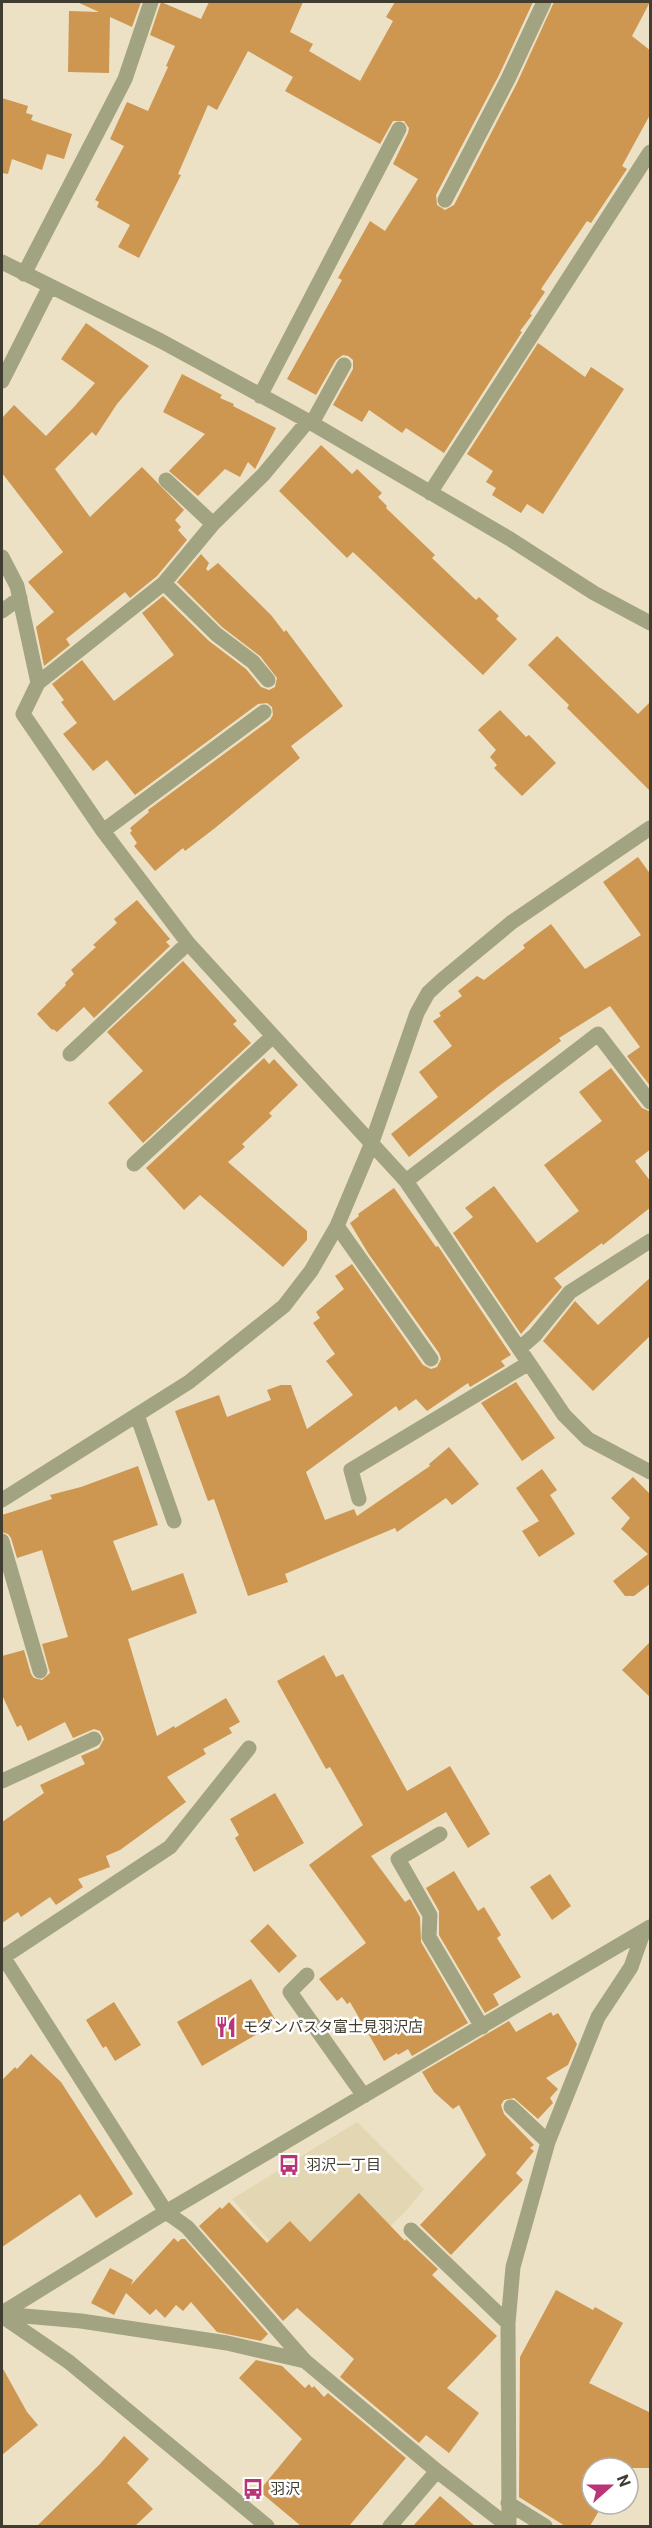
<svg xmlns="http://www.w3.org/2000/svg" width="652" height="2528" font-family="Roboto,'Noto Sans JP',sans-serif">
<rect width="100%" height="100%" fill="#ece1c4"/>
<path fill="#e3d6b2" d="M 357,2122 L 424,2189 L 404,2213 L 318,2294 L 232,2199 Z"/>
<path fill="#cd9651" d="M 77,2 L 141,2 L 132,27 L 110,17 L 109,73 L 68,72 L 69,11 L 99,12 Z
M 161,2 L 201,19 L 209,2 L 303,2 L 290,32 L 313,44 L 309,51 L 360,81 L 393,21 L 386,17 L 395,2 L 533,2 L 499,75 L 436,195 L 437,205 L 445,210 L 454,205 L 517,83 L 554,2 L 650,2 L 632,36 L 651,51 L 651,113 L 622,166 L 627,169 L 591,223 L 587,221 L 541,289 L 545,292 L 530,314 L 532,315 L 520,331 L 522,332 L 444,453 L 406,428 L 402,433 L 369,410 L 362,422 L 333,405 L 353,369 L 353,360 L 348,356 L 343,355 L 336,360 L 316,395 L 287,379 L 342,280 L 338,278 L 370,221 L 385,231 L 418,179 L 393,164 L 408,133 L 409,128 L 404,121 L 393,121 L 380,144 L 285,91 L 293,77 L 248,51 L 217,110 L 208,105 L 178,174 L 181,175 L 139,258 L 118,247 L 130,225 L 97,207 L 99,202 L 95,200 L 124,146 L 110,139 L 127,102 L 148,111 L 168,67 L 166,66 L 175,46 L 150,35 Z
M 2,98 L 28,106 L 26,113 L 33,115 L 31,120 L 72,134 L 64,159 L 47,154 L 42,170 L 12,159 L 8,174 L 2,173 Z
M 86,323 L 149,366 L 117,404 L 96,436 L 92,432 L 55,469 L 90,517 L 142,467 L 184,510 L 175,520 L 181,527 L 178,530 L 187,540 L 157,576 L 130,598 L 125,592 L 66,639 L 70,645 L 44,666 L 36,627 L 54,612 L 28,582 L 63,552 L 2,473 L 2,418 L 14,405 L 46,436 L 74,407 L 95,383 L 61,359 Z
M 538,343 L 585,377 L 591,367 L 624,389 L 543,514 L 527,504 L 521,513 L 492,495 L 496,488 L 486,482 L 493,471 L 467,454 Z
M 182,374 L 222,395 L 220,398 L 234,404 L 233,406 L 276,428 L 255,469 L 248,462 L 240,477 L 225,469 L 198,496 L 169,471 L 205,434 L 163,412 Z
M 321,445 L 352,474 L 357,469 L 382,493 L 378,497 L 387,506 L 386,508 L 435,555 L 432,558 L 476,600 L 479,597 L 499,616 L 496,619 L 517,639 L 483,675 L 353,552 L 347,558 L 279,491 Z
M 201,554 L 209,563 L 206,569 L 208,571 L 218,563 L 271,615 L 284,632 L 286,630 L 343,706 L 291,746 L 300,758 L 215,828 L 185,851 L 183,848 L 155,871 L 134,846 L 137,843 L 130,833 L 132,831 L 130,828 L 149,812 L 148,810 L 270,720 L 273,715 L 272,707 L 267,703 L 258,704 L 135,795 L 107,760 L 93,771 L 63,734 L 77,723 L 61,702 L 64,700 L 52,684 L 82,660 L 114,701 L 174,655 L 142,613 L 163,596 L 209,641 L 246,669 L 261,687 L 269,690 L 275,687 L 277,678 L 260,656 L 222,627 L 177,582 Z
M 557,636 L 638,714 L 651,701 L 651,792 L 567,708 L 569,705 L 528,665 Z
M 500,710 L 526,737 L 529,735 L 556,763 L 522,796 L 494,768 L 497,765 L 490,757 L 496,750 L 478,730 Z
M 638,857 L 651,875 L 651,1087 L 627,1056 L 640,1047 L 610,1006 L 559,1038 L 561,1041 L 499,1086 L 409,1157 L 391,1134 L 438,1097 L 419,1072 L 452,1046 L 433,1021 L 441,1016 L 439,1013 L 462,996 L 458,991 L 477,976 L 484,980 L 525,948 L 523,945 L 551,924 L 585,969 L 641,935 L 603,882 Z
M 137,900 L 170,939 L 166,942 L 170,946 L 94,1018 L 84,1007 L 57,1032 L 53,1029 L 52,1030 L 37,1014 L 66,985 L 65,983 L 74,974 L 71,970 L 96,947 L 93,945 L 117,923 L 114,919 Z
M 183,961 L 237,1021 L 233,1024 L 251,1043 L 143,1143 L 108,1103 L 143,1071 L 107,1032 Z
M 264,1058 L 269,1064 L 274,1059 L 298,1085 L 269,1113 L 272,1116 L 242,1144 L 245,1147 L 228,1162 L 307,1231 L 307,1240 L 283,1267 L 200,1195 L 184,1210 L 146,1168 Z
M 611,1068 L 642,1108 L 651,1112 L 651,1149 L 635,1161 L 651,1182 L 651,1207 L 603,1245 L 602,1243 L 554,1278 L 562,1287 L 521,1334 L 453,1233 L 473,1217 L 465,1208 L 494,1186 L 537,1243 L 579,1211 L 544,1165 L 602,1121 L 579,1092 Z
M 394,1188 L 436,1247 L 438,1246 L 511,1355 L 501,1361 L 505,1366 L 470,1387 L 468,1383 L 427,1411 L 416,1399 L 399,1411 L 396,1406 L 306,1472 L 325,1520 L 354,1509 L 357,1516 L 430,1466 L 429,1464 L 449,1447 L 479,1484 L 452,1505 L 446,1498 L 397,1532 L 395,1528 L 285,1574 L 288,1582 L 248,1596 L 214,1499 L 208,1501 L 175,1411 L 219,1395 L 227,1417 L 271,1400 L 267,1390 L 281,1385 L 291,1385 L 307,1429 L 353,1395 L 326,1361 L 335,1354 L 313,1323 L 320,1318 L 316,1312 L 344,1289 L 335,1276 L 352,1264 L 423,1365 L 431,1369 L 437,1367 L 441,1359 L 439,1353 L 368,1253 L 350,1223 L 359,1216 L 358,1214 Z
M 651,1277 L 651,1335 L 593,1391 L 543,1341 L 575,1301 L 598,1325 Z
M 516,1382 L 555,1438 L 522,1461 L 481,1403 Z
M 138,1466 L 158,1525 L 113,1541 L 132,1591 L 183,1573 L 197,1613 L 128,1639 L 157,1736 L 174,1726 L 175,1728 L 226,1698 L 240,1722 L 229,1728 L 232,1733 L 203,1749 L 206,1754 L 167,1777 L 186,1802 L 120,1850 L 106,1856 L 110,1867 L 78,1879 L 83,1887 L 56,1905 L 50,1897 L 21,1917 L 18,1912 L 2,1923 L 2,1822 L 44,1793 L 40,1785 L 85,1764 L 81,1756 L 99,1748 L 104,1739 L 100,1731 L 94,1729 L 73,1738 L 65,1722 L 28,1741 L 21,1725 L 17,1727 L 2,1695 L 2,1656 L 24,1650 L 31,1674 L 34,1678 L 42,1680 L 50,1673 L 42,1644 L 68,1637 L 42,1550 L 17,1558 L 11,1538 L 8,1534 L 2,1532 L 2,1515 L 52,1499 L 50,1495 L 81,1487 Z
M 542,1469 L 557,1490 L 550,1495 L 575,1534 L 539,1557 L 522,1531 L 539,1521 L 516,1488 Z
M 633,1477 L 651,1495 L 651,1583 L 634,1596 L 625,1596 L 613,1581 L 648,1554 L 621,1529 L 630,1518 L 611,1498 Z
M 651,1641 L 651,1698 L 622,1670 Z
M 324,1655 L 336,1677 L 343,1674 L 407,1791 L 450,1766 L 490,1834 L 468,1848 L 446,1812 L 371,1856 L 405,1902 L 410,1899 L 420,1917 L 421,1942 L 468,2023 L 412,2056 L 408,2049 L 398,2055 L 397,2053 L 384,2061 L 350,2002 L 347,2004 L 342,1997 L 337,2001 L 319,1979 L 366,1943 L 309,1865 L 363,1825 L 330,1767 L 326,1769 L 277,1681 Z
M 275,1793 L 304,1843 L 254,1872 L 235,1838 L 239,1835 L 230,1819 Z
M 454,1871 L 478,1911 L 484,1907 L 501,1935 L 497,1938 L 521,1977 L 493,1994 L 499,2005 L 485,2013 L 439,1935 L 439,1911 L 426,1888 Z
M 550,1874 L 571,1906 L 552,1920 L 530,1887 Z
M 268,1924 L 297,1956 L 279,1973 L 250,1941 Z
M 251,1979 L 275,2019 L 258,2029 L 259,2033 L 202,2066 L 177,2022 Z
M 114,2002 L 141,2045 L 115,2061 L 106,2046 L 103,2048 L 86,2020 Z
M 551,2012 L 553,2016 L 558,2013 L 577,2044 L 568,2065 L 546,2078 L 558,2089 L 550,2098 L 553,2103 L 538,2119 L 514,2098 L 504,2100 L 501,2105 L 504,2114 L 534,2145 L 530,2148 L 534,2151 L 516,2173 L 523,2180 L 451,2255 L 420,2225 L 486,2155 L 459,2105 L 453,2109 L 434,2092 L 422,2072 L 509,2021 L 516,2032 Z
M 31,2054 L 61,2082 L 133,2194 L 96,2218 L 80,2194 L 2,2247 L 2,2080 L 15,2067 L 17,2069 Z
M 359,2193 L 405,2241 L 406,2239 L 438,2269 L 432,2275 L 497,2336 L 447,2388 L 479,2413 L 449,2453 L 426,2435 L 419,2443 L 340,2377 L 354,2359 L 297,2308 L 283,2321 L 199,2226 L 220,2207 L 222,2209 L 229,2202 L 267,2243 L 290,2221 L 310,2242 Z
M 174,2238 L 178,2242 L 181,2239 L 185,2239 L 268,2334 L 261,2341 L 217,2332 L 191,2302 L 183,2311 L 176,2305 L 165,2318 L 156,2309 L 150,2315 L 126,2293 L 114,2315 L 91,2303 L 110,2268 L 133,2280 L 131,2285 Z
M 556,2290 L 593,2310 L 595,2307 L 623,2323 L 589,2383 L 651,2413 L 651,2468 L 592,2468 L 592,2504 L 603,2504 L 590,2526 L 565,2526 L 519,2497 L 520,2357 Z
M 256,2360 L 282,2366 L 305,2388 L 309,2384 L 312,2388 L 314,2386 L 324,2397 L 328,2393 L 406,2458 L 349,2526 L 301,2526 L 259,2491 L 302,2439 L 239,2378 Z
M 2,2367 L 27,2412 L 38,2425 L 2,2455 Z
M 124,2436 L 149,2459 L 127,2483 L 153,2509 L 135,2526 L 37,2526 L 100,2464 Z
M 440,2496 L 475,2526 L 413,2526 Z"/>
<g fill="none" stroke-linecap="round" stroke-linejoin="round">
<path stroke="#a2a380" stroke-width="15" d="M 445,200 L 508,79 L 544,2
M 2,262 L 161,341 L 308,421 L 510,539 L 594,593 L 650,623
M 24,274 L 125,79 L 151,2
M 2,381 L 50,286
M 260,396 L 399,129
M 312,423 L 344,365
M 166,480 L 213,524
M 430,493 L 650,152
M 2,557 L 17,586 L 38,683 L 23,714 L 103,831 L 188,943 L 406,1181 L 564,1415 L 588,1439 L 650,1472
M 164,583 L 216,634 L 253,662 L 268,680
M 2,611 L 20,598
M 38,683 L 164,583 L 213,524 L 263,475 L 308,421
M 103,831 L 264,712
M 70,1054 L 188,943
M 134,1164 L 273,1036
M 406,1181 L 598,1034 L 650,1102
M 337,1226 L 431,1359
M 520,1348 L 535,1335 L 570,1292 L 650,1241
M 137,1415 L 174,1521
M 359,1499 L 351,1470 L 529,1363
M 2,1500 L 189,1382 L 284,1306 L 311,1271 L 337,1226 L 371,1145 L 417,1013 L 428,993 L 442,980 L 512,922 L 650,828
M 2,1541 L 40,1671
M 2,1781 L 94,1739
M 440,1834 L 398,1859 L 430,1915 L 429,1937 L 482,2027
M 2,1955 L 166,2212 L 187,2227 L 305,2361
M 2,1958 L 170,1847 L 249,1748
M 307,1975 L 290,1992 L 364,2096
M 511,2107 L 548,2142
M 411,2230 L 508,2323
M 2,2313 L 166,2212 L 650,1927
M 2,2314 L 81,2321 L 227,2343 L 305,2361 L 437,2471
M 2,2316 L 69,2362 L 267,2526
M 508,2503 L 545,2526
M 390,2526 L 437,2471 L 508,2526
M 509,2526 L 508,2323 L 513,2267 L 548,2142 L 598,2017 L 631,1967 L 643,1933"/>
</g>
<defs>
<symbol id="restaurant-bare" viewBox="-9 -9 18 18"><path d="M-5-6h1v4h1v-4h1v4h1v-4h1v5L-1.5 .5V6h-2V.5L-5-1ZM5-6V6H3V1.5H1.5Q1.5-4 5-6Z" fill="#ba3478" stroke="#fff" stroke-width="2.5" paint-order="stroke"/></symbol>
<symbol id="bus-bare" viewBox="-9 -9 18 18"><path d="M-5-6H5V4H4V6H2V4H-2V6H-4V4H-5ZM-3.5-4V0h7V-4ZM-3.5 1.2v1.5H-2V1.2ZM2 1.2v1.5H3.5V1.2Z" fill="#ba3478" stroke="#fff" stroke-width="2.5" paint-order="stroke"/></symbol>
</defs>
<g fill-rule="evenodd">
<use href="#restaurant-bare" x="211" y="2012" width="30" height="30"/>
<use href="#bus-bare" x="274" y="2150" width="30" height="30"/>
<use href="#bus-bare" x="238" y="2474" width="30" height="30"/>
</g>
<g text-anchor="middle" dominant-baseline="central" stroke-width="5" stroke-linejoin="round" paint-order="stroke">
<g font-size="15" fill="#403c30" stroke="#fff" text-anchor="start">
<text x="243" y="2027">モダンパスタ富士見羽沢店</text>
<text x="306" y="2165">羽沢一丁目</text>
<text x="270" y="2489">羽沢</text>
</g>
</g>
<rect width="652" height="2528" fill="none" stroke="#403c30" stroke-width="6"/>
<g transform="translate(610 2486) rotate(69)"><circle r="28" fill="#ffffff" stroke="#b3b1ac" stroke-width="1.5"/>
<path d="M0-4.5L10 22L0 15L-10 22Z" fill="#ba3478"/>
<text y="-9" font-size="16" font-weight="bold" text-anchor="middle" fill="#403c30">N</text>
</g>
</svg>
